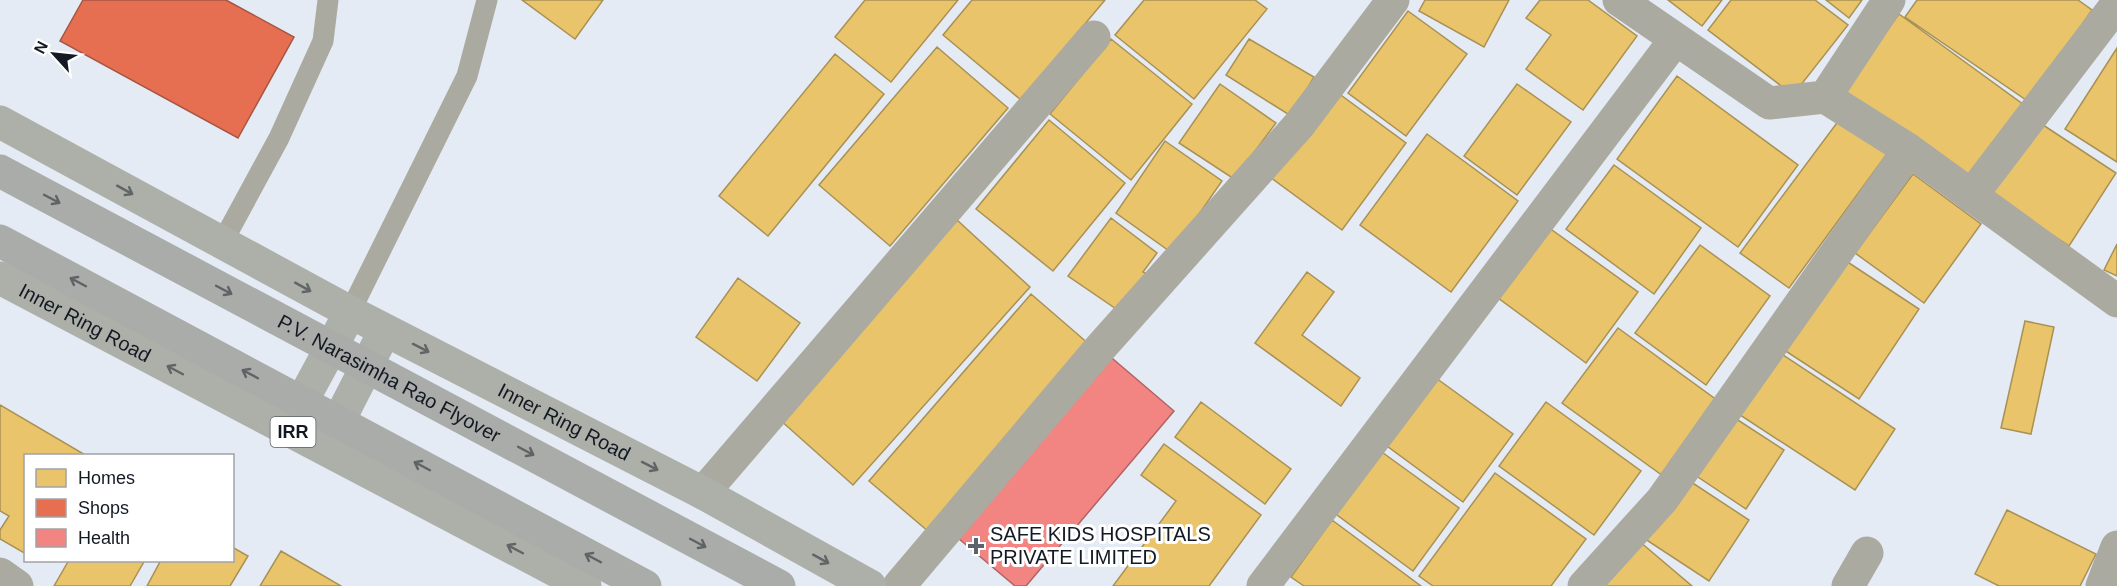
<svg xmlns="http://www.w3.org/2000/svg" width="2117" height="586" font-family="Arial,sans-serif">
<rect width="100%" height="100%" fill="#e4ebf4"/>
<path fill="#e9c46a" stroke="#a99155" stroke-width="1.5" d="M 522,0 L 603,0 L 575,39 Z
M 865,0 L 958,0 L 891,82 L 835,37 Z
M 972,0 L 1105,0 L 1021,100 L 943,35 Z
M 1144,0 L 1255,0 L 1267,9 L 1194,99 L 1115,35 Z
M 1425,0 L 1509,0 L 1484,47 L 1419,11 Z
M 1540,0 L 1588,0 L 1637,36 L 1583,110 L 1526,69 L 1551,35 L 1526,18 Z
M 1668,0 L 1722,0 L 1702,26 Z
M 1731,0 L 1815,0 L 1848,25 L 1793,95 L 1708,30 Z
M 1826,0 L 1862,0 L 1849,18 Z
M 1917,0 L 2078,0 L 2092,10 L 2029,102 L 1905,17 Z
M 1408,11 L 1467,54 L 1406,136 L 1348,93 Z
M 1899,14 L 2024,105 L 1968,181 L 1844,90 Z
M 1111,39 L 1192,104 L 1131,180 L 1050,114 Z
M 1249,39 L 1314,77 L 1291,116 L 1226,75 Z
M 937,47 L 1008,108 L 890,246 L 819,185 Z
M 2117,48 L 2117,162 L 2065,129 Z
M 835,54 L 884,94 L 768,236 L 719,196 Z
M 1677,76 L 1798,165 L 1738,247 L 1617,159 Z
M 1220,84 L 1276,123 L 1234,179 L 1179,143 Z
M 1517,84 L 1571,122 L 1517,195 L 1464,156 Z
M 1334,90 L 1406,143 L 1342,230 L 1270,177 Z
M 1845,112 L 1892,147 L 1789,288 L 1740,253 Z
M 1049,120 L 1125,183 L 1053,271 L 976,209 Z
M 2037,121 L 2116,173 L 2069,246 L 1989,194 Z
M 1427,134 L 1518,201 L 1451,292 L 1360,225 Z
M 1165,141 L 1222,181 L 1172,253 L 1116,213 Z
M 1614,165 L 1701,228 L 1654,294 L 1566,229 Z
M 1913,174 L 1981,224 L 1924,303 L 1855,253 Z
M 1111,218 L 1157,253 L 1143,272 L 1151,276 L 1125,315 L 1068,276 Z
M 957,220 L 1030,287 L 853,485 L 779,419 Z
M 1541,222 L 1638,292 L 1586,363 L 1490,292 Z
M 2117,244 L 2117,276 L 2104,270 Z
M 1700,245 L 1770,296 L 1706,385 L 1635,333 Z
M 1840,257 L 1919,309 L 1859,399 L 1781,348 Z
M 1307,272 L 1334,292 L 1302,335 L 1360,378 L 1341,406 L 1255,343 Z
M 738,278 L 800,323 L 757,381 L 696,337 Z
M 1031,294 L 1090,345 L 929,532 L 869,481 Z
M 2025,321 L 2054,327 L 2031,434 L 2001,428 Z
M 1618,328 L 1725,406 L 1670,481 L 1562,403 Z
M 1774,349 L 1895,429 L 1855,490 L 1734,411 Z
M 1436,378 L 1513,434 L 1463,502 L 1387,446 Z
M 1201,402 L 1291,469 L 1265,504 L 1175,437 Z
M 1546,402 L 1641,471 L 1594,535 L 1499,466 Z
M 0,405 L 87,456 L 26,456 L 26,554 L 0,539 L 0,530 L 9,516 L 0,511 Z
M 1727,413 L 1784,450 L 1746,509 L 1689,471 Z
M 1164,444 L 1261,515 L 1209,586 L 1113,586 L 1176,501 L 1141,475 Z
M 1379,450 L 1459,508 L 1413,571 L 1333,512 Z
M 1495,473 L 1586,539 L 1551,586 L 1433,586 L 1419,576 Z
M 1682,476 L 1749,520 L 1709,581 L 1642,537 Z
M 2007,510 L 2096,554 L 2080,586 L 1999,586 L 1975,574 Z
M 1332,520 L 1421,586 L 1304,586 L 1291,577 Z
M 1639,541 L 1692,586 L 1603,586 Z
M 232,547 L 248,556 L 230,586 L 147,586 L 161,560 L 232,560 Z
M 281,551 L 341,586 L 260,586 Z
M 69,560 L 145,560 L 130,586 L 54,586 Z"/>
<path fill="#e76f51" stroke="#a75644" stroke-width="1.5" d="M 83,0 L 226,0 L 294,37 L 238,138 L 60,41 Z"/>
<path fill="#f28482" stroke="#af6466" stroke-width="1.5" d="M 1106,353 L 1174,411 L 1026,586 L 1015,586 L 952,533 Z"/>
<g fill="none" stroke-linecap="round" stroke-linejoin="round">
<path stroke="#aaaaa0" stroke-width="21" d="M 222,243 L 279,138 L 323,41 L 328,0
M 350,312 L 467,76 L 487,0"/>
<path stroke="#aaaaa0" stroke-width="33" d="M 1619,0 L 1769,103 L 1825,97 L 1909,150 L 2117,301
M 1825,97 L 1889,0
M 1971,196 L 2117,4
M 703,493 L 1094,37
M 0,574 L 17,586
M 899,586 L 1101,347 L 1299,125 L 1393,0
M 1263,586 L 1675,40
M 1584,586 L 1662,500 L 1909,150
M 1848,586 L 1867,553
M 2102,586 L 2117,547"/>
<g stroke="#adb0a9" stroke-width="33">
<path id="s1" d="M 0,122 L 350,312 L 703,493 L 870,586"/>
<path id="s2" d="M 0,278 L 585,586"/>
<path d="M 288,427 L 345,322"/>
<path d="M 326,446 L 379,342"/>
</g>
<g stroke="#a9aca8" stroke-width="33">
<path id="s3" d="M 0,171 L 779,586"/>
<path d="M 0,241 L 645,586"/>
</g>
</g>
<defs><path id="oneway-shaft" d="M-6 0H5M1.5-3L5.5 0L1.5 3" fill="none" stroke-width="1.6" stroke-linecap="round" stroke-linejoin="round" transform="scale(1.5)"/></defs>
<g stroke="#606566">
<use href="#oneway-shaft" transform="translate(125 190) rotate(29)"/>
<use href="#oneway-shaft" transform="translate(303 287) rotate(29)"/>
<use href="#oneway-shaft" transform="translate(421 348) rotate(27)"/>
<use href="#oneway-shaft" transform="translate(175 370) rotate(-152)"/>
<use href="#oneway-shaft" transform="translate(650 466) rotate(27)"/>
<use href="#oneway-shaft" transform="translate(515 549) rotate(-152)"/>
<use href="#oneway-shaft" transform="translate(821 559) rotate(29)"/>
</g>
<g stroke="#5e6366">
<use href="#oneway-shaft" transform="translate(52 199) rotate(28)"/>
<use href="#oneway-shaft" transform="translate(78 282) rotate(-152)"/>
<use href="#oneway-shaft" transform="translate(224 290) rotate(28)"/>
<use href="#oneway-shaft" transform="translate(250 374) rotate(-152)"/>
<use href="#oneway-shaft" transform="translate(526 451) rotate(28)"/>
<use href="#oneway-shaft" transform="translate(422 466) rotate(-152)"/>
<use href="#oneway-shaft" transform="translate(698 543) rotate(28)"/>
<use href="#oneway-shaft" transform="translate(593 558) rotate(-152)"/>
</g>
<path fill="#5c636d" stroke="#fff" stroke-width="2" d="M973 537h6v6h6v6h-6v6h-6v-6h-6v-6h6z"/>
<g text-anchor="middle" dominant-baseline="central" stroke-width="6" stroke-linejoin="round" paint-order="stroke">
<rect fill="#fff" stroke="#5a5f66" stroke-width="1.5" x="270.5" y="417" width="45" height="30" rx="4.5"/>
<g font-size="18" font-weight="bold" fill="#131a24">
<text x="293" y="432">IRR</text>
</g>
<g font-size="20" fill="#131a24" stroke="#fff">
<text stroke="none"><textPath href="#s2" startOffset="96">Inner Ring Road</textPath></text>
<text stroke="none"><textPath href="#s3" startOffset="441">P.V. Narasimha Rao Flyover</textPath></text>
<text stroke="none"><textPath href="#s1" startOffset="639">Inner Ring Road</textPath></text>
</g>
<g font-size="20" fill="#131a24" stroke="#fff" text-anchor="start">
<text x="990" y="534">SAFE KIDS HOSPITALS<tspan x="990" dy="23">PRIVATE LIMITED</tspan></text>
</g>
</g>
<rect x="24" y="454" width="210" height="108" fill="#ffffff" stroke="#a1a3a7" stroke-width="1.5"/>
<rect x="36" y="469" width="30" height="18" fill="#e9c46a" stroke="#a1a3a7" stroke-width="1.5"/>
<text x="78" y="484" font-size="18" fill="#131a24">Homes</text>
<rect x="36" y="499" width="30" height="18" fill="#e76f51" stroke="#a1a3a7" stroke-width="1.5"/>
<text x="78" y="514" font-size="18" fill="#131a24">Shops</text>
<rect x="36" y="529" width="30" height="18" fill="#f28482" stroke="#a1a3a7" stroke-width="1.5"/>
<text x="78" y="544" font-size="18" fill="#131a24">Health</text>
<g transform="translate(54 54) rotate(297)" stroke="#ffffff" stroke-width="4.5" paint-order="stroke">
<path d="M0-4.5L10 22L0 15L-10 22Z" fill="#131a24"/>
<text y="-9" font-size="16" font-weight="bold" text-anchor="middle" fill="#131a24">N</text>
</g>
</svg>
